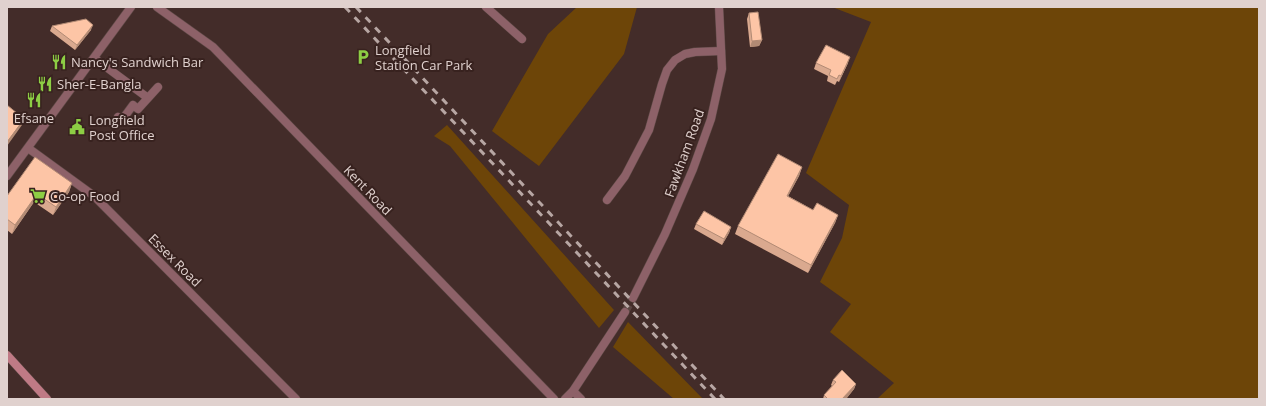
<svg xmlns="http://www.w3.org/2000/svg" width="1266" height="406" font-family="'Open Sans',sans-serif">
<rect width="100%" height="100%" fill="#432c29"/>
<path fill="#6d4508" d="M 577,7 L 637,7 L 624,54 L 539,166 L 492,131 L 548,34 Z
M 832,7 L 1259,7 L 1259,399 L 877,399 L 894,383 L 830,332 L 851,304 L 820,282 L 842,238 L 849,205 L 806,173 L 871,22 Z
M 447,125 L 614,310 L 599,328 L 450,146 L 434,136 Z
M 628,322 L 703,399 L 674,399 L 613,347 Z"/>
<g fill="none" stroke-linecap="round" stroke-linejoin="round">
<path stroke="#5b4542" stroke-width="8" stroke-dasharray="8 4" stroke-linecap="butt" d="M 625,312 L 633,298"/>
<defs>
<path id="minor" d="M 157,7 L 213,47 L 554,399
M 486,7 L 522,39
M 94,58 L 148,98
M 118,117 L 122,120 L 133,105 L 138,109 L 158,87
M 28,148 L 94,196 L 296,399
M 7,176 L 131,7
M 607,200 L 625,176 L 649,130 L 662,84 L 667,70 L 675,60 L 685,54 L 695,52 L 721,51
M 573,391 L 581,399"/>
<path id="tertiary" d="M 633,298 L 665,234 L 693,169 L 711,119 L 722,69 L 719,7
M 565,399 L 573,391 L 625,312"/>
<path id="secondary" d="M 7,355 L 47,399"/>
</defs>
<use href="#minor" stroke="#5f4a47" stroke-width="9"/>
<use href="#tertiary" stroke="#5f4a47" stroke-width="9"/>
<use href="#secondary" stroke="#5f4a47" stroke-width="9"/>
<use href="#minor" stroke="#8d6168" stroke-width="8"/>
<use href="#tertiary" stroke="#8d6168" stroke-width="8"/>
<use href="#secondary" stroke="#bf7a85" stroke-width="8"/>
<path stroke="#b7a6a3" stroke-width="3" stroke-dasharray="7 7" stroke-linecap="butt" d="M 345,7 L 715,399
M 356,7 L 724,399"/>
</g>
<path fill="#daa98f" d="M 749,13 L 762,40 L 759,46 L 750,47 L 747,19 Z
M 52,26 L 91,30 L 75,50 L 50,31 Z
M 816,63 L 848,63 L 839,82 L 837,81 L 835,85 L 827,81 L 828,76 L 814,69 Z
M 802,167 L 799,176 L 788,196 L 813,210 L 838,215 L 835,223 L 808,273 L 735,234 L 738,226 Z
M 72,183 L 69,192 L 53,215 L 34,202 L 12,234 L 7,230 L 7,196 Z
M 696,224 L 731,227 L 729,233 L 722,245 L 694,229 Z
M 833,380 L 856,384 L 854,389 L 846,399 L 823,399 L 824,395 L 832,386 L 831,385 Z"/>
<path fill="#b18a74" d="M 93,25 L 91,30 L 75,50 L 77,45 Z
M 762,40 L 759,46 L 750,47 L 752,41 Z
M 850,57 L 848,63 L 839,82 L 841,76 Z
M 24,119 L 22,125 L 7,146 L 7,142 Z
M 802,167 L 799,176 L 784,204 L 787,196 Z
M 72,183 L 69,192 L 53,215 L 56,207 Z
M 37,194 L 34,202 L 12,234 L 15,225 Z
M 838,215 L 835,223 L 808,273 L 811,265 Z
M 731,227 L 729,233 L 722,245 L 724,239 Z
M 856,384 L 854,389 L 846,399 L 842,399 Z"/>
<path fill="#fdc5a6" stroke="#b18a74" d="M 758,12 L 762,40 L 752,41 L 749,13 Z
M 86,19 L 93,25 L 77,45 L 52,26 Z
M 826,45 L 850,57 L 841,76 L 839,75 L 837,79 L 829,75 L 831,70 L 816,63 Z
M 7,105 L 24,119 L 7,142 Z
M 778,154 L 802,167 L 787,196 L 813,210 L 817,203 L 838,215 L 811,265 L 738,226 Z
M 35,157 L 72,183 L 56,207 L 37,194 L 15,225 L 7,219 L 7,196 Z
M 704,211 L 731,227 L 724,239 L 696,224 Z
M 842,370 L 856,384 L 842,399 L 828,399 L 824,395 L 836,382 L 833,380 Z"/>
<defs>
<symbol id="parking-bare" viewBox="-9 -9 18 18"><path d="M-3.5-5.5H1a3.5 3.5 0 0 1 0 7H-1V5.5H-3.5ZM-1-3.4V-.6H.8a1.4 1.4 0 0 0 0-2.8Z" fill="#8dce44" stroke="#38221f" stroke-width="2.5" paint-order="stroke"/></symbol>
<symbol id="restaurant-bare" viewBox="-9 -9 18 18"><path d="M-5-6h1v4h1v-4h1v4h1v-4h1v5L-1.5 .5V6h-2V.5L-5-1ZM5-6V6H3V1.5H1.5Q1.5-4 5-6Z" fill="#8dce44" stroke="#38221f" stroke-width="2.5" paint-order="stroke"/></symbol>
<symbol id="civic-bare" viewBox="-9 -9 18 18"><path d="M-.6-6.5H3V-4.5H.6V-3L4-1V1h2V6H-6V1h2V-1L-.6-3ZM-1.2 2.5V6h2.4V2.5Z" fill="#8dce44" stroke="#38221f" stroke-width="2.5" paint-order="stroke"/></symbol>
<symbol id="supermarket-bare" viewBox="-9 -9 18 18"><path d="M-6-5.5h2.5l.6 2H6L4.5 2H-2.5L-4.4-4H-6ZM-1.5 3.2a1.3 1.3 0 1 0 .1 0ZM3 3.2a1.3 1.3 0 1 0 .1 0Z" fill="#8dce44" stroke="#38221f" stroke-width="2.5" paint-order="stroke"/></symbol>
</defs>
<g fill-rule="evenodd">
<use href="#parking-bare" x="352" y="46" width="22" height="22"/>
<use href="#restaurant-bare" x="48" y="51" width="22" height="22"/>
<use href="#restaurant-bare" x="34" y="73" width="22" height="22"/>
<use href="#restaurant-bare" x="23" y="89" width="22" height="22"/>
<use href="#civic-bare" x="66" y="116" width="22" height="22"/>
<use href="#supermarket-bare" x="27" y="185" width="22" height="22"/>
</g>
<g text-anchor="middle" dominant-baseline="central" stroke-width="4" stroke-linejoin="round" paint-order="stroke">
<g font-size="13" fill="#e0d1ce" stroke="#38221f" text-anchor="start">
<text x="375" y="50">Longfield<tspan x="375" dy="15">Station Car Park</tspan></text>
<text x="71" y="62">Nancy's Sandwich Bar</text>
<text x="57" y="84">Sher-E-Bangla</text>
<text x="34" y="118" text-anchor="middle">Efsane</text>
<text x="89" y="120">Longfield<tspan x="89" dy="15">Post Office</tspan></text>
<text x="50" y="196">Co-op Food</text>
</g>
<g font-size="13" fill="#e0d1ce" stroke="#38221f">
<text transform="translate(684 153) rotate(-70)">Fawkham Road</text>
<text transform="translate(368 190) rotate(46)">Kent Road</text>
<text transform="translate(175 260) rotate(45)">Essex Road</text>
</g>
</g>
<rect width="1266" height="406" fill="none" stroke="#e0d1ce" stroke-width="16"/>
</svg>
